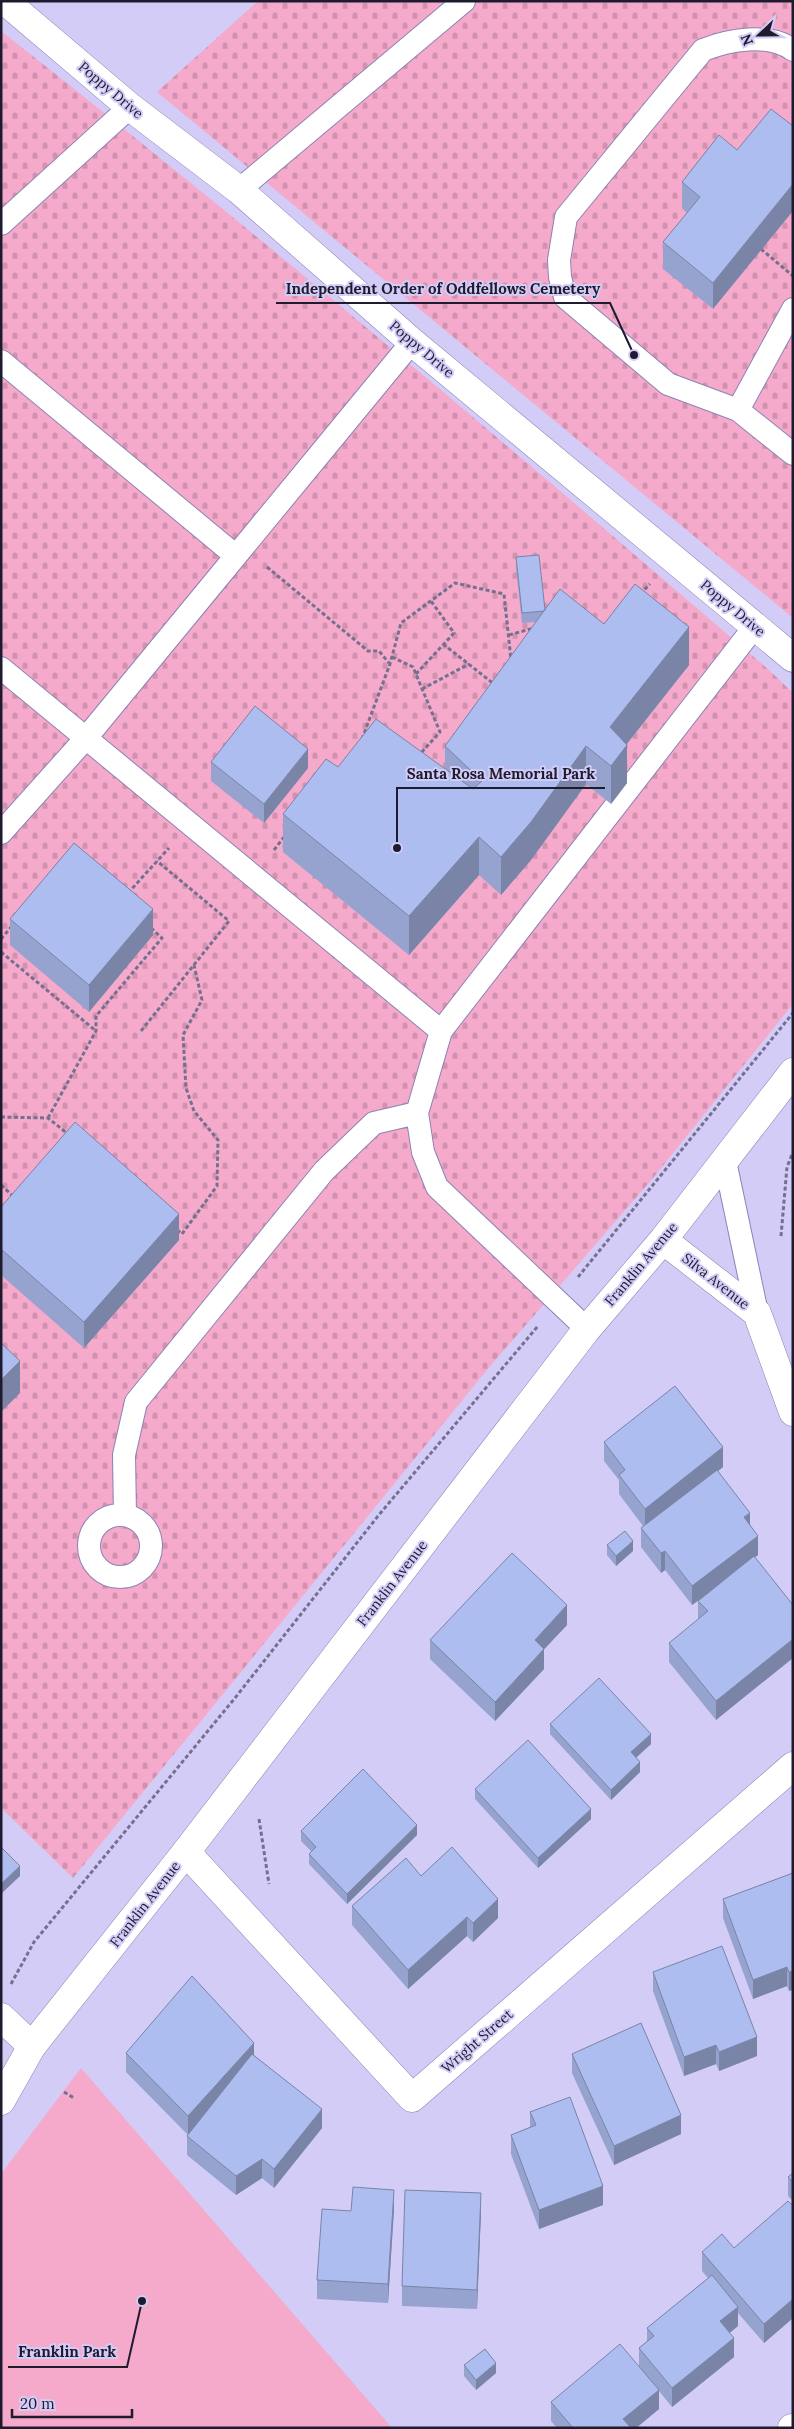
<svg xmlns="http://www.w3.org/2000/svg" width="794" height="2429" font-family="Lora,serif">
<defs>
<pattern id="cemetery-stones" width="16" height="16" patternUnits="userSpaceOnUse" patternTransform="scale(1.25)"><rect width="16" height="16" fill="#f5a9cb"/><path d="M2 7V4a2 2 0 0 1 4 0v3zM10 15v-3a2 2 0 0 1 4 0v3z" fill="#d291af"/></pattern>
</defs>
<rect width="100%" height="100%" fill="#d2ccf7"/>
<path fill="url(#cemetery-stones)" d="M 258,1 L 793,1 L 793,618 L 157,92 Z
M 1,31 C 263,237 517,453 770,671 L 793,693 L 793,1004 L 653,1178 L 491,1365 L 73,1878 L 1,1808 Z"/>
<path fill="#f5a9cb" d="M 81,2068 L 392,2428 L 1,2428 L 1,2174 Z"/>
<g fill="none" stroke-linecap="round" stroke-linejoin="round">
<defs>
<path id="lane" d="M 793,50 C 769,32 728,40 703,50 L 566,217 L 559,260 L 560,277 L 565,297 L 668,384 L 738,410 L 793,454
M 239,190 L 464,1
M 1,224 L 130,107
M 1,361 L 236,556
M 738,410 L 793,309
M 1,668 L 441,1031
M 1,833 L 86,738 L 412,342
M 725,1161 L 757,1313
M 587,1329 L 437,1187 L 423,1152 L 417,1113 L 441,1031 L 755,626
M 125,1515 L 124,1455 L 136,1402 L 324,1171 L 374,1123 L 417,1113
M89 1546a31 31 0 1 1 62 0a31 31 0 1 1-62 0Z"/>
<path id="street" d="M 5,1 L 130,107 L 239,190 L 412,342 L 793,658
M 186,1852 L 412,2098 L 793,1766
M 1,2017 L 32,2046
M 792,2428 L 793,2428"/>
<path id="secondary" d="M 663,1240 L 757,1313 L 793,1412
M 1,2101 L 32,2046 L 186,1852 L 587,1329 L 663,1240 L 793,1072"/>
</defs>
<use href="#lane" stroke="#8b83b5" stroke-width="24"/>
<use href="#street" stroke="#8b83b5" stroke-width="29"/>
<use href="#secondary" stroke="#8b83b5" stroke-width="29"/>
<path stroke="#757090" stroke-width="3" stroke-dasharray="4 2.5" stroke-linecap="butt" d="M 761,249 L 793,276
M 267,567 L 368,651 L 379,651 L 389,663
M 640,594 L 650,584
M 509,635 L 534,628
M 443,644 L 494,684
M 392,657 L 413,667 L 440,732 L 420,754
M 416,674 L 454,633 L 431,601
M 422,689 L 469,664
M 362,739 L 390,664 L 401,623 L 455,583 L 504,594 L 511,660
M 274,850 L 284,837
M 128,893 L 169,848
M 1,939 L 12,926
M 1,952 L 96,1031
M 141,1031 L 229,921 L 157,861
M 1,1117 L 48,1118 L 68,1134
M 48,1118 L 96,1031 L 96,1016 L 162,938 L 150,927
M 1,1185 L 14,1197
M 177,1230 L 182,1234 L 217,1186 L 218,1140 L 194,1111 L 186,1088 L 183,1035 L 202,1000 L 194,965
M 781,1236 L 787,1167 L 793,1152
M 578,1277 L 793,1013
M 259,1819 L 269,1884
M 11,1984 L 34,1942 L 235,1698 L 378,1516 L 538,1326
M 64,2092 L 74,2098"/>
<use href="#lane" stroke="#fff" stroke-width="22"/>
<use href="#street" stroke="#fff" stroke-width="28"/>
<use href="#secondary" stroke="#fff" stroke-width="28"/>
</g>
<path fill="#95a3ce" d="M 719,135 L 713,309 L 663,269 L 663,242 L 687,213 L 682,208 L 682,182 Z
M 516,557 L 545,610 L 604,624 L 689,665 L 627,744 L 627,783 L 611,804 L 586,784 L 531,860 L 501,895 L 479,875 L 409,955 L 283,852 L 283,814 L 338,767 L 445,769 L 445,746 L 536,622 L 522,623 L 516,568 Z
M 211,762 L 308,768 L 264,823 L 211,781 Z
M 10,919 L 153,935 L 89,1012 L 10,945 Z
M 1,1207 L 179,1240 L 84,1348 L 1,1275 Z
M 604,1442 L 723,1467 L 718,1471 L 750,1524 L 758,1555 L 755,1557 L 716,1720 L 669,1662 L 669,1643 L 698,1620 L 698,1601 L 692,1605 L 665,1570 L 661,1573 L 641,1547 L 641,1528 L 643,1526 L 619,1494 L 619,1480 L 604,1461 Z
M 607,1545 L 633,1551 L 616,1566 L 607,1555 Z
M 567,1625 L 544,1649 L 544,1669 L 495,1721 L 430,1659 L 430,1640 Z
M 550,1724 L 651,1744 L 636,1758 L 640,1772 L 611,1800 L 550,1734 Z
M 475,1789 L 591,1819 L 538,1868 L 475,1799 Z
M 301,1831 L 417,1835 L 347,1904 L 309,1864 L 309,1854 L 312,1852 L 301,1841 Z
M 793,1873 L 789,1991 L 787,1986 L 753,1999 L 723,1918 L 723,1899 Z
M 421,1876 L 498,1918 L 473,1942 L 467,1936 L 408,1989 L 352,1925 L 352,1906 Z
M 653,1972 L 757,2056 L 719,2071 L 716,2064 L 684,2076 L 653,1991 Z
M 126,2053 L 254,2055 L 322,2128 L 274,2188 L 262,2178 L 236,2195 L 187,2155 L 187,2136 L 188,2135 L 126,2072 Z
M 572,2054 L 681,2134 L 614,2165 L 572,2073 Z
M 530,2112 L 603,2205 L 539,2229 L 511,2154 L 511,2135 L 530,2127 Z
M 793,2173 L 793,2201 L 788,2196 L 788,2177 Z
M 793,2206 L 793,2318 L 764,2343 L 738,2313 L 738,2326 L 729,2333 L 734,2357 L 672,2407 L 659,2391 L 659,2409 L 636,2428 L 557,2428 L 551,2421 L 551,2402 L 639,2367 L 639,2348 L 647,2341 L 647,2328 L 708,2278 L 702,2271 L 702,2252 L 734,2248 Z
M 394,2209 L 388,2303 L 317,2299 L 317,2280 L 351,2211 Z
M 481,2212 L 477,2309 L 402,2306 L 402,2286 Z
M 464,2365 L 496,2373 L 476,2390 L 464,2376 Z"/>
<path fill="#7984a7" d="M 793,184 L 793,211 L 713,309 L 713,283 Z
M 689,627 L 689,665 L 610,765 L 610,727 Z
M 627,745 L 627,783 L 611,804 L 611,766 Z
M 586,746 L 586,784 L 531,860 L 501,895 L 501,857 Z
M 308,749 L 308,768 L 264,823 L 264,804 Z
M 479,837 L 479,875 L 409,955 L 409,916 Z
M 153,909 L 153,935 L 89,1012 L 89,985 Z
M 179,1214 L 179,1240 L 84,1348 L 84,1322 Z
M 20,1361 L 20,1393 L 1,1412 L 1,1380 Z
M 723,1447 L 723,1467 L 645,1528 L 645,1509 Z
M 750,1513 L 750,1532 L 744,1517 Z
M 758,1536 L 758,1555 L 692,1605 L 692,1586 Z
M 633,1541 L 633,1551 L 616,1566 L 616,1556 Z
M 665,1551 L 665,1570 L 661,1573 L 661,1553 Z
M 567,1605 L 567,1625 L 535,1659 L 535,1640 Z
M 793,1639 L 793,1658 L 716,1720 L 716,1701 Z
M 544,1649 L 544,1669 L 495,1721 L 495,1702 Z
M 651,1734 L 651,1744 L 631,1762 L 631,1752 Z
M 640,1762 L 640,1772 L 611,1800 L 611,1790 Z
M 591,1809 L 591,1819 L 538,1868 L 538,1858 Z
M 417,1825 L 417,1835 L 347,1904 L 347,1894 Z
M 20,1866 L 20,1876 L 1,1894 L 1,1884 Z
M 498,1899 L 498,1918 L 473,1942 L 473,1923 Z
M 467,1917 L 467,1936 L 408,1989 L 408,1970 Z
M 787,1967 L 787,1986 L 753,1999 L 753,1980 Z
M 793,1971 L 793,1990 L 789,1991 L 789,1972 Z
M 757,2037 L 757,2056 L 719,2071 L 719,2052 Z
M 254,2043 L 254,2062 L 188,2135 L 188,2116 Z
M 716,2045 L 716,2064 L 684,2076 L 684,2057 Z
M 322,2109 L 322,2128 L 274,2188 L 274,2169 Z
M 681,2115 L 681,2134 L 614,2165 L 614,2146 Z
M 262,2159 L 262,2178 L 236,2195 L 236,2176 Z
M 603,2186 L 603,2205 L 539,2229 L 539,2210 Z
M 394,2190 L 394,2209 L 388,2303 L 388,2284 Z
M 481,2193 L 481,2212 L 477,2309 L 477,2290 Z
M 793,2299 L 793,2318 L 764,2343 L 764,2324 Z
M 738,2307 L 738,2326 L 720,2341 L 720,2321 Z
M 734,2338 L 734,2357 L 672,2407 L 672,2388 Z
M 496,2363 L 496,2373 L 476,2390 L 476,2380 Z
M 659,2390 L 659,2409 L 636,2428 L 623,2428 L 623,2419 Z"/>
<path fill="#adbdef" stroke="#7984a7" d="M 771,109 L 793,126 L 793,184 L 713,283 L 663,242 L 700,197 L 682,182 L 719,135 L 737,150 Z
M 539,555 L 545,610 L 544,611 L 522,613 L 516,557 Z
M 635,584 L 689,627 L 610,727 L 627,745 L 611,766 L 586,746 L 531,822 L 501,857 L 479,837 L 409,916 L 283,814 L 326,759 L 338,767 L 376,719 L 473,789 L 482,781 L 445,746 L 560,589 L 604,624 Z
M 255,706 L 308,749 L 264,804 L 211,762 Z
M 74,843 L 153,909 L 89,985 L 10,919 Z
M 75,1122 L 179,1214 L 84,1322 L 1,1249 L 1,1207 Z
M 1,1343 L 20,1361 L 1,1380 Z
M 675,1386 L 723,1447 L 645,1509 L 619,1475 L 625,1470 L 604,1442 Z
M 717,1470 L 750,1513 L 744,1517 L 758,1536 L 692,1586 L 665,1551 L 661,1553 L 641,1528 Z
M 625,1531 L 633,1541 L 616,1556 L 607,1545 Z
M 512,1553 L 567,1605 L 535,1640 L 544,1649 L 495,1702 L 430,1640 Z
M 754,1556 L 793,1605 L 793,1639 L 716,1701 L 669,1643 L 708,1611 L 698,1601 Z
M 599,1678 L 651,1734 L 631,1752 L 640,1762 L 611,1790 L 550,1724 Z
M 528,1740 L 591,1809 L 538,1858 L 475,1789 Z
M 363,1769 L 417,1825 L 347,1894 L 309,1854 L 316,1847 L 301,1831 Z
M 1,1847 L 20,1866 L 1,1884 Z
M 452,1847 L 498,1899 L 473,1923 L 467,1917 L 408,1970 L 352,1906 L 406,1858 L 421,1876 Z
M 793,1873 L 793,1971 L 789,1972 L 787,1967 L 753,1980 L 723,1899 Z
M 722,1946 L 757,2037 L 719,2052 L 716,2045 L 684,2057 L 653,1972 Z
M 192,1976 L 254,2043 L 188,2116 L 126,2053 Z
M 641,2023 L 681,2115 L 614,2146 L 572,2054 Z
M 252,2054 L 322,2109 L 274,2169 L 262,2159 L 236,2176 L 187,2136 Z
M 570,2097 L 603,2186 L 539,2210 L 511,2135 L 536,2125 L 530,2112 Z
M 793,2173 L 793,2182 L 788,2177 Z
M 353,2187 L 394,2190 L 388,2284 L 317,2280 L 322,2209 L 351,2211 Z
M 405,2190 L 481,2193 L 477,2290 L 402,2286 Z
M 788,2201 L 793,2206 L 793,2299 L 764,2324 L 702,2252 L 722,2234 L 734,2248 Z
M 712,2275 L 738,2307 L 720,2321 L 734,2338 L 672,2388 L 639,2348 L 654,2336 L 647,2328 Z
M 620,2344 L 659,2390 L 623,2419 L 631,2428 L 573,2428 L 551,2402 Z
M 485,2349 L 496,2363 L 476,2380 L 464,2365 Z"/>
<g text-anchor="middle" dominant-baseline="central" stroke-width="4" stroke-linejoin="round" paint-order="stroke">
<g font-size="14" fill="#1e1b2f" stroke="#d2ccf7">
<text transform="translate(111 90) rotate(40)">Poppy Drive</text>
<text transform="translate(422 349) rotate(40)">Poppy Drive</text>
<text transform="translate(733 608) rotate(40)">Poppy Drive</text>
<text transform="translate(641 1264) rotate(-50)">Franklin Avenue</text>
<text transform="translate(716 1281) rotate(38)">Silva Avenue</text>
<text transform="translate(392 1583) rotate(-52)">Franklin Avenue</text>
<text transform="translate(145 1904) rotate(-52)">Franklin Avenue</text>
<text transform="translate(477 2041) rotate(-41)">Wright Street</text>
</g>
</g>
<path fill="none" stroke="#1e1b2f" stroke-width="2" d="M634 355L610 303H276M397 848L397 788H605M142 2301L127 2367H8"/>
<g fill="#1e1b2f" stroke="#d2ccf7" stroke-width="2">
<circle cx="634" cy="355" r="5"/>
<circle cx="397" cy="848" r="5"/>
<circle cx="142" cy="2301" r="5"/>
</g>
<g font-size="15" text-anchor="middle" font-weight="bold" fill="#1e1b2f" stroke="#d2ccf7" stroke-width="4" stroke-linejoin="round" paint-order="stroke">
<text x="443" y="294">Independent Order of Oddfellows Cemetery</text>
<text x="501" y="779">Santa Rosa Memorial Park</text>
<text x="67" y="2357">Franklin Park</text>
</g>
<rect width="794" height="2429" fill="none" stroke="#1e1b2f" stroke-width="5"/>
<g transform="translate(759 35) rotate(248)" stroke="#d2ccf7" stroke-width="4" paint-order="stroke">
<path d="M0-4L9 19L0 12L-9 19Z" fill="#1e1b2f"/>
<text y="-8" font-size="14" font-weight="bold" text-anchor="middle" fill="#1e1b2f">N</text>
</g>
<path d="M12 2409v8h120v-8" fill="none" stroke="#1e1b2f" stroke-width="2.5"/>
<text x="20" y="2409" font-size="15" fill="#1e1b2f" stroke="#d2ccf7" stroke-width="4" paint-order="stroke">20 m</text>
</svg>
